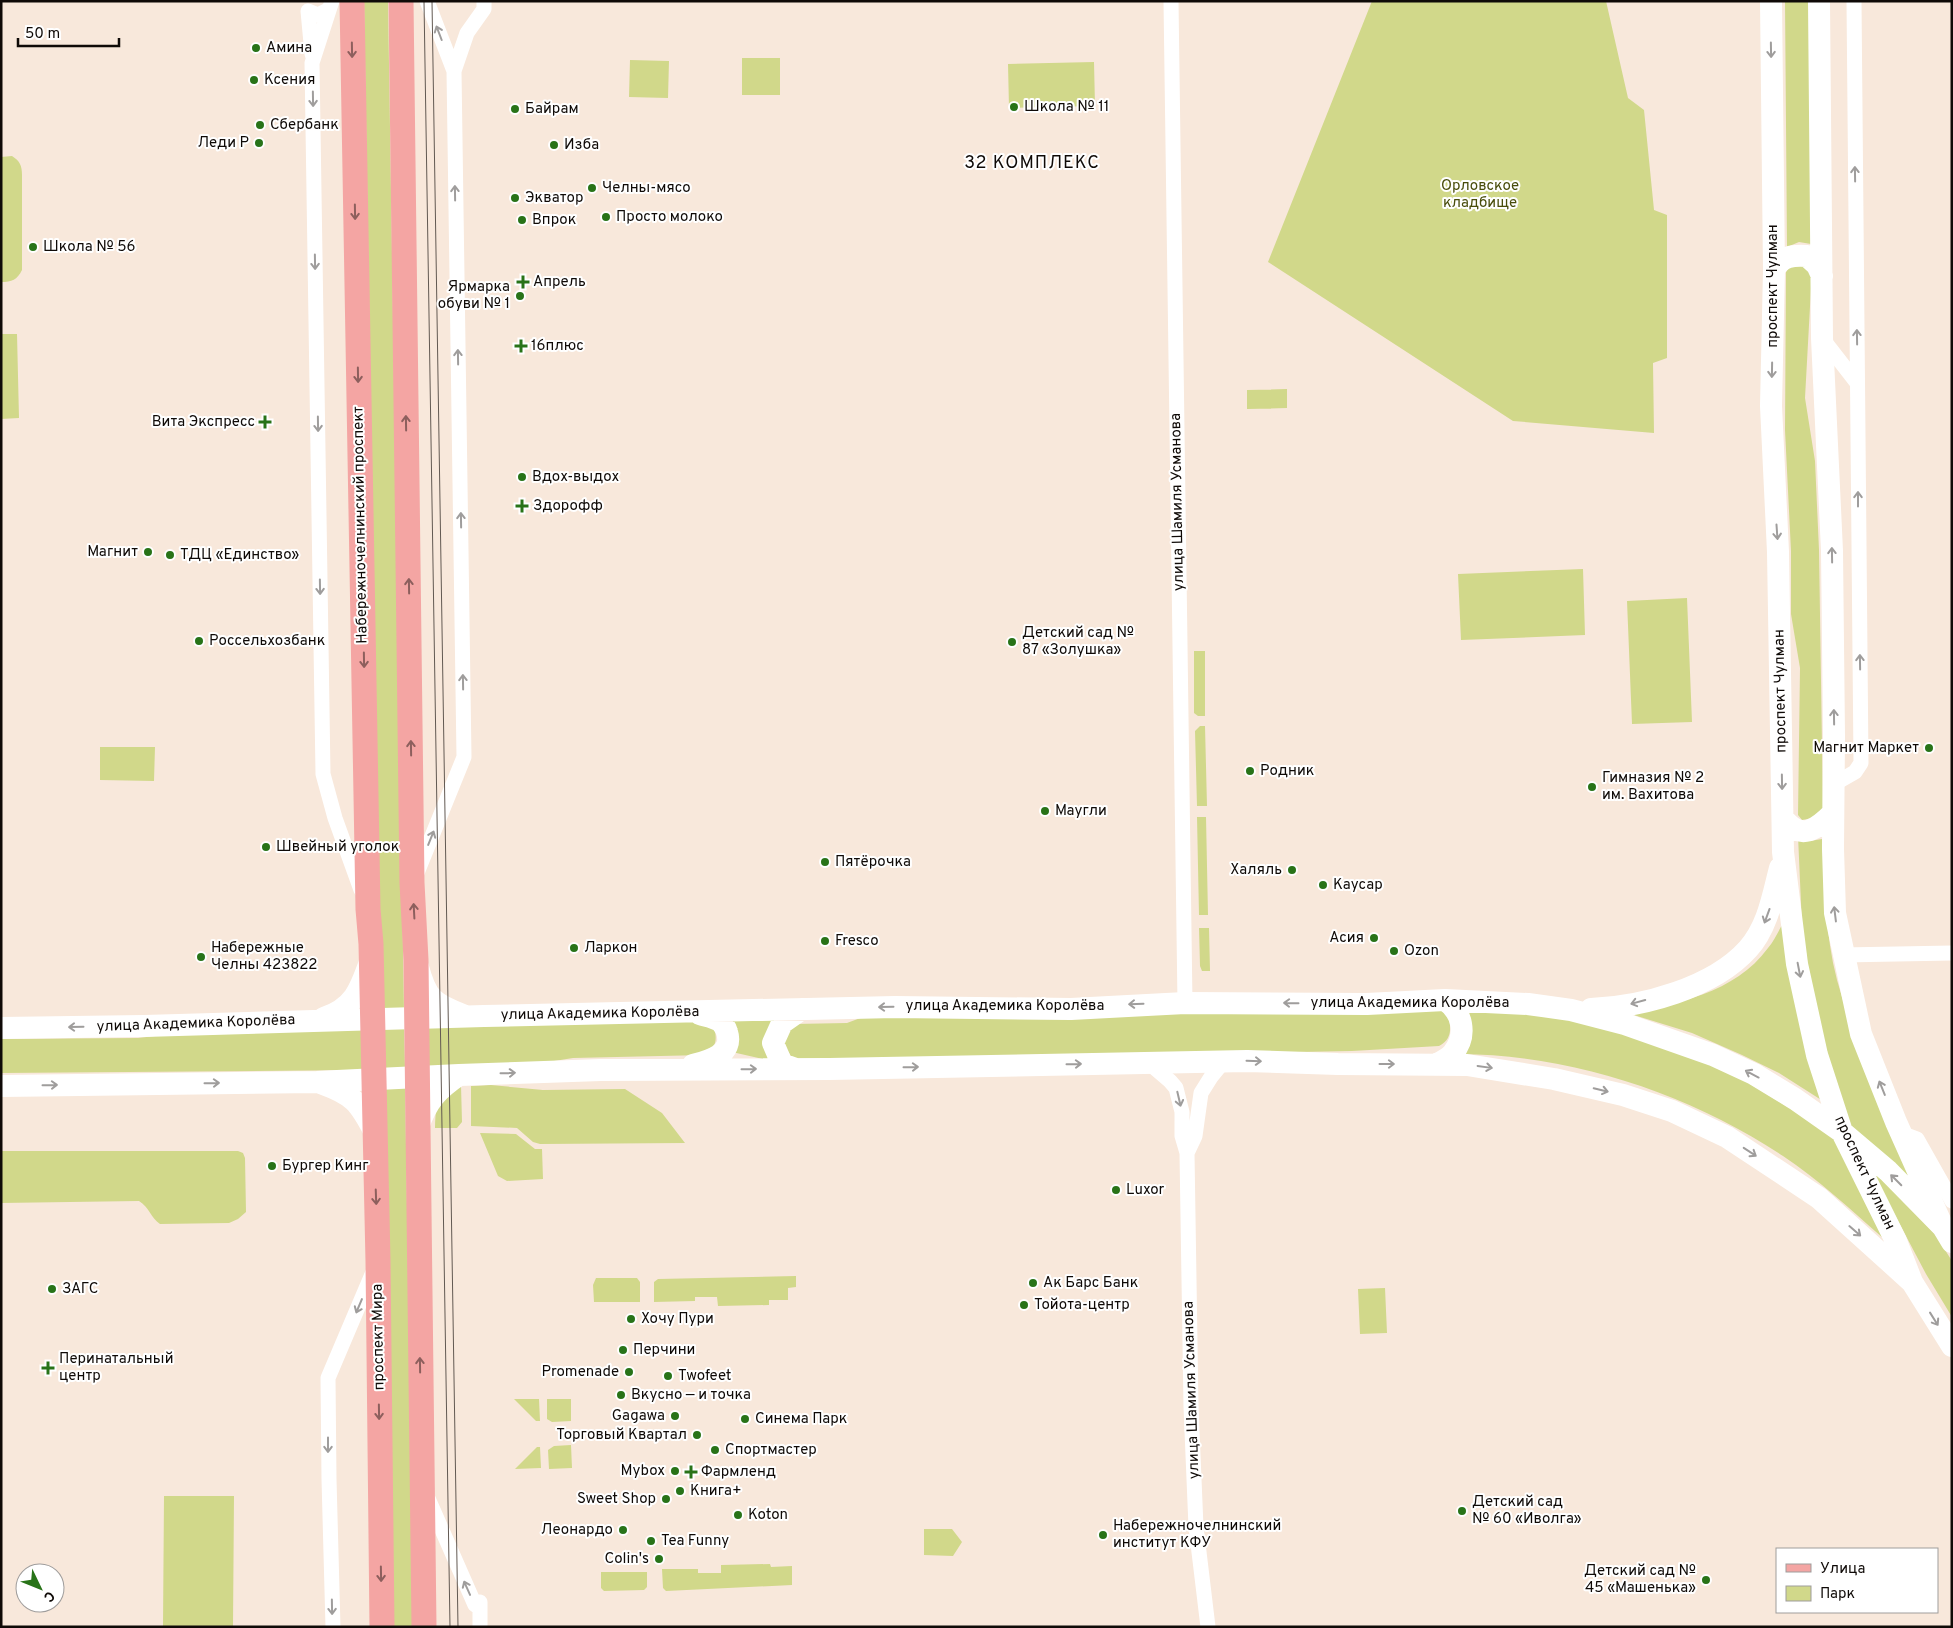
<svg xmlns="http://www.w3.org/2000/svg" width="1953" height="1628" font-family="Overpass,sans-serif">
<rect width="100%" height="100%" fill="#f8e8db"/>
<path fill="#d1d88a" d="M 364,1 L 388,1 L 404,1011 L 381,1011 Z
M 1372,1 L 1606,1 L 1628,98 L 1644,110 L 1654,210 L 1667,215 L 1667,358 L 1653,363 L 1654,433 L 1513,421 L 1268,262 Z
M 1785,1 L 1810,1 L 1811,244 L 1799,242 L 1787,247 Z
M 742,58 L 780,58 L 780,95 L 742,95 Z
M 630,60 L 669,61 L 668,98 L 629,97 Z
M 1094,62 L 1095,106 L 1009,108 L 1008,64 Z
M 12,156 C 20,161 22,166 22,175 L 22,270 C 17,280 12,282 1,282 L 1,157 Z
M 1797,262 L 1812,270 L 1805,398 L 1815,461 L 1819,550 L 1823,810 L 1818,817 L 1802,820 L 1798,815 L 1800,668 L 1791,614 L 1791,551 L 1785,430 L 1786,272 L 1792,264 Z
M 1,334 L 17,334 L 19,418 L 1,419 Z
M 1287,389 L 1287,408 L 1247,409 L 1247,390 Z
M 1583,569 L 1585,635 L 1461,640 L 1458,574 Z
M 1687,598 L 1692,722 L 1632,724 L 1627,601 Z
M 1194,651 L 1205,651 L 1205,716 L 1198,716 L 1194,713 Z
M 1200,726 L 1205,726 L 1207,806 L 1197,806 L 1195,731 Z
M 100,747 L 155,747 L 154,781 L 100,780 Z
M 1197,817 L 1206,817 L 1208,915 L 1199,915 Z
M 1798,836 L 1810,841 L 1822,839 C 1825,886 1825,934 1837,980 C 1856,1048 1886,1115 1912,1181 L 1850,1128 L 1815,1012 L 1802,926 Z
M 1782,925 L 1826,1103 L 1779,1073 L 1742,1055 L 1692,1033 L 1624,1012 C 1676,1005 1735,993 1768,948 C 1774,941 1778,932 1782,925 Z
M 1199,928 L 1209,928 L 1210,971 L 1202,971 L 1200,966 Z
M 1462,1007 L 1566,1012 L 1729,1071 L 1835,1136 L 1883,1238 C 1851,1210 1819,1180 1783,1156 C 1690,1094 1572,1055 1460,1054 Z
M 1437,1008 L 1449,1016 C 1451,1029 1452,1039 1439,1046 L 1352,1051 L 794,1061 L 781,1040 L 794,1024 L 847,1023 L 863,1017 Z
M 774,1017 L 772,1061 L 732,1052 L 733,1018 Z
M 701,1021 L 715,1030 C 717,1044 715,1047 704,1055 L 573,1058 L 523,1066 L 429,1068 L 428,1026 Z
M 404,1027 L 405,1068 L 384,1068 L 383,1028 Z
M 361,1028 L 362,1070 L 1,1073 L 1,1039 L 138,1038 L 206,1030 Z
M 384,1085 L 405,1085 L 414,1627 L 393,1627 Z
M 461,1085 L 462,1122 L 457,1128 L 435,1128 C 436,1098 437,1101 461,1085 Z
M 491,1085 L 543,1090 L 625,1089 L 662,1113 L 685,1143 L 540,1144 L 533,1142 L 517,1128 L 471,1126 L 471,1086 Z
M 480,1133 L 516,1134 L 535,1149 L 542,1149 L 543,1179 L 507,1181 L 498,1176 Z
M 1,1151 L 238,1151 L 243,1153 L 245,1158 L 246,1212 L 238,1219 L 229,1223 L 160,1224 C 151,1218 149,1207 139,1201 L 1,1203 Z
M 1868,1164 L 1935,1234 L 1952,1261 L 1952,1317 L 1926,1274 Z
M 796,1276 L 796,1287 L 788,1288 L 788,1300 L 769,1300 L 769,1305 L 718,1306 L 717,1297 L 695,1297 L 695,1301 L 654,1302 L 654,1282 L 658,1279 Z
M 596,1278 L 637,1278 L 640,1282 L 640,1302 L 594,1302 L 593,1285 Z
M 1385,1288 L 1387,1333 L 1360,1334 L 1358,1289 Z
M 514,1399 L 539,1399 L 540,1421 L 536,1421 Z
M 547,1399 L 571,1399 L 571,1421 L 552,1422 L 547,1419 Z
M 571,1445 L 572,1468 L 549,1469 L 548,1450 L 554,1446 Z
M 537,1447 L 540,1447 L 541,1468 L 515,1469 Z
M 164,1496 L 234,1496 L 233,1627 L 163,1627 Z
M 924,1529 L 952,1529 L 962,1542 L 953,1556 L 924,1555 Z
M 770,1564 L 771,1567 L 792,1566 L 792,1585 L 666,1591 L 663,1588 L 662,1569 L 698,1569 L 698,1573 L 721,1573 L 721,1565 Z
M 601,1572 L 647,1572 L 647,1587 L 644,1590 L 604,1591 L 601,1588 Z"/>
<g fill="none" stroke-linecap="round" stroke-linejoin="round">
<path stroke="#fff" stroke-width="15" d="M 332,1 L 312,63 L 323,774 L 335,818 L 361,890
M 1171,1 L 1185,1003
M 312,54 L 308,11 L 318,15 L 328,10
M 454,71 L 467,33 L 484,9 L 484,1
M 1822,338 L 1857,383
M 1834,784 L 1855,772 L 1861,763 L 1854,1
M 417,873 L 464,757 L 454,71 L 427,1
M 1842,955 L 1952,953
M 1149,1063 L 1170,1081 L 1176,1088 L 1182,1112 L 1182,1136 L 1187,1153 L 1191,1407 L 1196,1527 L 1208,1627
M 1901,1133 L 1917,1139 L 1952,1201
M 1187,1153 L 1195,1136 L 1201,1093 L 1211,1077 L 1224,1061
M 427,1496 L 475,1605 L 480,1602 L 480,1627
M 333,1627 L 329,1479 L 328,1378 L 373,1272"/>
<path stroke="#fff" stroke-width="22" d="M 1771,1 L 1774,270 L 1771,406 L 1778,552 L 1783,852 L 1797,964 L 1817,1055 L 1842,1132 L 1896,1241 L 1912,1282 L 1952,1346
M 1819,1 L 1822,338 L 1832,551 L 1834,736 L 1833,849 L 1835,913 L 1861,1034 L 1896,1122 L 1943,1227 L 1952,1242
M 1774,270 C 1781,256 1793,255 1807,256 L 1817,265 L 1822,276
M 1783,818 C 1801,842 1817,829 1833,813
M 418,967 C 426,998 433,1004 463,1015
M 1591,1009 C 1642,1007 1713,988 1748,949 C 1768,927 1773,895 1780,868
M 324,1018 C 354,1008 360,990 370,962
M 1,1028 L 144,1026 L 484,1016 L 895,1007 L 1071,1009 L 1185,1003 L 1367,1004 L 1445,1000 L 1528,1004 L 1571,1010 L 1625,1024 L 1713,1055 L 1754,1074 L 1795,1099 L 1842,1132 L 1888,1171 L 1943,1227
M 1437,1064 C 1443,1061 1449,1058 1453,1053 C 1468,1035 1462,1011 1445,1000
M 693,1065 C 709,1061 734,1054 727,1032 C 726,1028 722,1022 718,1020 C 713,1017 706,1016 700,1014
M 796,1069 L 782,1064 L 773,1043 L 782,1023 L 802,1009
M 323,1084 C 353,1095 359,1102 374,1131
M 1,1086 L 317,1082 L 459,1075 L 601,1070 L 829,1069 L 1247,1061 L 1338,1064 L 1467,1065 L 1554,1079 L 1623,1095 L 1672,1111 L 1727,1137 L 1819,1198 L 1912,1282
M 418,1127 C 427,1101 437,1090 459,1075"/>
<path stroke="#f4a5a3" stroke-width="25" d="M 352,1 L 368,909 L 371,944 L 378,1261 L 382,1627
M 401,1 L 412,883 L 416,960 L 424,1627"/>
<path stroke="#625952" stroke-width="1" d="M 424,1 L 450,1627
M 432,1 L 458,1627"/>
</g>
<defs><path id="oneway-shaft" d="M-6 0H5M1.5-3L5.5 0L1.5 3" fill="none" stroke-width="1.6" stroke-linecap="round" stroke-linejoin="round" transform="scale(1.25)"/></defs>
<g stroke="#9f9d9c">
<use href="#oneway-shaft" transform="translate(439 33) rotate(-111)"/>
<use href="#oneway-shaft" transform="translate(1771 50) rotate(89)"/>
<use href="#oneway-shaft" transform="translate(313 99) rotate(89)"/>
<use href="#oneway-shaft" transform="translate(1855 174) rotate(-91)"/>
<use href="#oneway-shaft" transform="translate(455 193) rotate(-91)"/>
<use href="#oneway-shaft" transform="translate(315 262) rotate(89)"/>
<use href="#oneway-shaft" transform="translate(1857 337) rotate(-91)"/>
<use href="#oneway-shaft" transform="translate(458 357) rotate(-91)"/>
<use href="#oneway-shaft" transform="translate(1772 370) rotate(91)"/>
<use href="#oneway-shaft" transform="translate(318 424) rotate(89)"/>
<use href="#oneway-shaft" transform="translate(1858 499) rotate(-90)"/>
<use href="#oneway-shaft" transform="translate(461 520) rotate(-91)"/>
<use href="#oneway-shaft" transform="translate(1777 532) rotate(86)"/>
<use href="#oneway-shaft" transform="translate(1832 555) rotate(-91)"/>
<use href="#oneway-shaft" transform="translate(320 587) rotate(89)"/>
<use href="#oneway-shaft" transform="translate(1860 662) rotate(-91)"/>
<use href="#oneway-shaft" transform="translate(463 682) rotate(-91)"/>
<use href="#oneway-shaft" transform="translate(1834 717) rotate(-91)"/>
<use href="#oneway-shaft" transform="translate(1782 782) rotate(89)"/>
<use href="#oneway-shaft" transform="translate(431 838) rotate(-68)"/>
<use href="#oneway-shaft" transform="translate(1835 914) rotate(-97)"/>
<use href="#oneway-shaft" transform="translate(1767 916) rotate(110)"/>
<use href="#oneway-shaft" transform="translate(1799 970) rotate(79)"/>
<use href="#oneway-shaft" transform="translate(1638 1002) rotate(165)"/>
<use href="#oneway-shaft" transform="translate(1291 1003) rotate(-179)"/>
<use href="#oneway-shaft" transform="translate(1136 1004) rotate(178)"/>
<use href="#oneway-shaft" transform="translate(886 1007) rotate(179)"/>
<use href="#oneway-shaft" transform="translate(76 1027) rotate(179)"/>
<use href="#oneway-shaft" transform="translate(1254 1061) rotate(2)"/>
<use href="#oneway-shaft" transform="translate(1074 1064) rotate(-1)"/>
<use href="#oneway-shaft" transform="translate(1387 1064)"/>
<use href="#oneway-shaft" transform="translate(911 1067) rotate(-1)"/>
<use href="#oneway-shaft" transform="translate(1485 1067) rotate(8)"/>
<use href="#oneway-shaft" transform="translate(749 1069) rotate(-1)"/>
<use href="#oneway-shaft" transform="translate(508 1073) rotate(-2)"/>
<use href="#oneway-shaft" transform="translate(1752 1074) rotate(-152)"/>
<use href="#oneway-shaft" transform="translate(212 1083) rotate(-1)"/>
<use href="#oneway-shaft" transform="translate(50 1085) rotate(-1)"/>
<use href="#oneway-shaft" transform="translate(1882 1088) rotate(-112)"/>
<use href="#oneway-shaft" transform="translate(1601 1090) rotate(13)"/>
<use href="#oneway-shaft" transform="translate(1179 1099) rotate(77)"/>
<use href="#oneway-shaft" transform="translate(1750 1152) rotate(33)"/>
<use href="#oneway-shaft" transform="translate(1896 1180) rotate(-135)"/>
<use href="#oneway-shaft" transform="translate(1855 1231) rotate(41)"/>
<use href="#oneway-shaft" transform="translate(359 1306) rotate(113)"/>
<use href="#oneway-shaft" transform="translate(1934 1319) rotate(58)"/>
<use href="#oneway-shaft" transform="translate(328 1445) rotate(90)"/>
<use href="#oneway-shaft" transform="translate(467 1588) rotate(-114)"/>
<use href="#oneway-shaft" transform="translate(332 1607) rotate(89)"/>
</g>
<g stroke="#8d5f5d">
<use href="#oneway-shaft" transform="translate(352 50) rotate(89)"/>
<use href="#oneway-shaft" transform="translate(355 212) rotate(89)"/>
<use href="#oneway-shaft" transform="translate(358 375) rotate(89)"/>
<use href="#oneway-shaft" transform="translate(406 423) rotate(-91)"/>
<use href="#oneway-shaft" transform="translate(409 586) rotate(-91)"/>
<use href="#oneway-shaft" transform="translate(364 660) rotate(89)"/>
<use href="#oneway-shaft" transform="translate(411 748) rotate(-91)"/>
<use href="#oneway-shaft" transform="translate(414 911) rotate(-93)"/>
<use href="#oneway-shaft" transform="translate(376 1197) rotate(88)"/>
<use href="#oneway-shaft" transform="translate(420 1365) rotate(-91)"/>
<use href="#oneway-shaft" transform="translate(379 1412) rotate(89)"/>
<use href="#oneway-shaft" transform="translate(381 1574) rotate(89)"/>
</g>
<g fill="#287318" stroke="#fff" stroke-width="2">
<circle cx="256" cy="48" r="5"/>
<circle cx="254" cy="80" r="5"/>
<circle cx="1014" cy="107" r="5"/>
<circle cx="515" cy="109" r="5"/>
<circle cx="260" cy="125" r="5"/>
<circle cx="259" cy="143" r="5"/>
<circle cx="554" cy="145" r="5"/>
<circle cx="592" cy="188" r="5"/>
<circle cx="515" cy="198" r="5"/>
<circle cx="606" cy="217" r="5"/>
<circle cx="522" cy="220" r="5"/>
<circle cx="33" cy="247" r="5"/>
<path d="M520.5 274.5h5v5h5v5h-5v5h-5v-5h-5v-5h5z"/>
<circle cx="520" cy="296" r="5"/>
<path d="M518.5 338.5h5v5h5v5h-5v5h-5v-5h-5v-5h5z"/>
<path d="M262.5 414.5h5v5h5v5h-5v5h-5v-5h-5v-5h5z"/>
<circle cx="522" cy="477" r="5"/>
<path d="M519.5 498.5h5v5h5v5h-5v5h-5v-5h-5v-5h5z"/>
<circle cx="148" cy="552" r="5"/>
<circle cx="170" cy="555" r="5"/>
<circle cx="199" cy="641" r="5"/>
<circle cx="1012" cy="642" r="5"/>
<circle cx="1929" cy="748" r="5"/>
<circle cx="1250" cy="771" r="5"/>
<circle cx="1592" cy="787" r="5"/>
<circle cx="1045" cy="811" r="5"/>
<circle cx="266" cy="847" r="5"/>
<circle cx="825" cy="862" r="5"/>
<circle cx="1292" cy="870" r="5"/>
<circle cx="1323" cy="885" r="5"/>
<circle cx="1374" cy="938" r="5"/>
<circle cx="825" cy="941" r="5"/>
<circle cx="574" cy="948" r="5"/>
<circle cx="1394" cy="951" r="5"/>
<circle cx="201" cy="957" r="5"/>
<circle cx="272" cy="1166" r="5"/>
<circle cx="1116" cy="1190" r="5"/>
<circle cx="1033" cy="1283" r="5"/>
<circle cx="52" cy="1289" r="5"/>
<circle cx="1024" cy="1305" r="5"/>
<circle cx="631" cy="1319" r="5"/>
<circle cx="623" cy="1350" r="5"/>
<path d="M45.5 1360.5h5v5h5v5h-5v5h-5v-5h-5v-5h5z"/>
<circle cx="629" cy="1372" r="5"/>
<circle cx="668" cy="1376" r="5"/>
<circle cx="621" cy="1395" r="5"/>
<circle cx="675" cy="1416" r="5"/>
<circle cx="745" cy="1419" r="5"/>
<circle cx="697" cy="1435" r="5"/>
<circle cx="715" cy="1450" r="5"/>
<circle cx="675" cy="1471" r="5"/>
<path d="M688.5 1464.5h5v5h5v5h-5v5h-5v-5h-5v-5h5z"/>
<circle cx="680" cy="1491" r="5"/>
<circle cx="666" cy="1499" r="5"/>
<circle cx="1462" cy="1511" r="5"/>
<circle cx="738" cy="1515" r="5"/>
<circle cx="623" cy="1530" r="5"/>
<circle cx="1103" cy="1535" r="5"/>
<circle cx="651" cy="1541" r="5"/>
<circle cx="659" cy="1559" r="5"/>
<circle cx="1706" cy="1580" r="5"/>
</g>
<g text-anchor="middle" dominant-baseline="central" stroke-width="4" stroke-linejoin="round" paint-order="stroke">
<g font-size="15" fill="#0f0a07" stroke="#fff" text-anchor="start">
<text x="266" y="48">Амина</text>
<text x="264" y="80">Ксения</text>
<text x="1024" y="107">Школа № 11</text>
<text x="525" y="109">Байрам</text>
<text x="270" y="125">Сбербанк</text>
<text x="249" y="143" text-anchor="end">Леди Р</text>
<text x="564" y="145">Изба</text>
<text x="602" y="188">Челны-мясо</text>
<text x="525" y="198">Экватор</text>
<text x="616" y="217">Просто молоко</text>
<text x="532" y="220">Впрок</text>
<text x="43" y="247">Школа № 56</text>
<text x="533" y="282">Апрель</text>
<text x="510" y="287" text-anchor="end">Ярмарка<tspan x="510" dy="17">обуви № 1</tspan></text>
<text x="531" y="346">16плюс</text>
<text x="255" y="422" text-anchor="end">Вита Экспресс</text>
<text x="532" y="477">Вдох-выдох</text>
<text x="533" y="506">Здорофф</text>
<text x="138" y="552" text-anchor="end">Магнит</text>
<text x="180" y="555">ТДЦ «Единство»</text>
<text x="1022" y="633">Детский сад №<tspan x="1022" dy="17">87 «Золушка»</tspan></text>
<text x="209" y="641">Россельхозбанк</text>
<text x="1919" y="748" text-anchor="end">Магнит Маркет</text>
<text x="1260" y="771">Родник</text>
<text x="1602" y="778">Гимназия № 2<tspan x="1602" dy="17">им. Вахитова</tspan></text>
<text x="1055" y="811">Маугли</text>
<text x="276" y="847">Швейный уголок</text>
<text x="835" y="862">Пятёрочка</text>
<text x="1282" y="870" text-anchor="end">Халяль</text>
<text x="1333" y="885">Каусар</text>
<text x="1364" y="938" text-anchor="end">Асия</text>
<text x="835" y="941">Fresco</text>
<text x="211" y="948">Набережные<tspan x="211" dy="17">Челны 423822</tspan></text>
<text x="584" y="948">Ларкон</text>
<text x="1404" y="951">Ozon</text>
<text x="282" y="1166">Бургер Кинг</text>
<text x="1126" y="1190">Luxor</text>
<text x="1043" y="1283">Ак Барс Банк</text>
<text x="62" y="1289">ЗАГС</text>
<text x="1034" y="1305">Тойота-центр</text>
<text x="641" y="1319">Хочу Пури</text>
<text x="633" y="1350">Перчини</text>
<text x="59" y="1359">Перинатальный<tspan x="59" dy="17">центр</tspan></text>
<text x="619" y="1372" text-anchor="end">Promenade</text>
<text x="678" y="1376">Twofeet</text>
<text x="631" y="1395">Вкусно — и точка</text>
<text x="665" y="1416" text-anchor="end">Gagawa</text>
<text x="755" y="1419">Синема Парк</text>
<text x="687" y="1435" text-anchor="end">Торговый Квартал</text>
<text x="725" y="1450">Спортмастер</text>
<text x="665" y="1471" text-anchor="end">Mybox</text>
<text x="701" y="1472">Фармленд</text>
<text x="690" y="1491">Книга+</text>
<text x="656" y="1499" text-anchor="end">Sweet Shop</text>
<text x="1472" y="1502">Детский сад<tspan x="1472" dy="17">№ 60 «Иволга»</tspan></text>
<text x="748" y="1515">Koton</text>
<text x="1113" y="1526">Набережночелнинский<tspan x="1113" dy="17">институт КФУ</tspan></text>
<text x="613" y="1530" text-anchor="end">Леонардо</text>
<text x="661" y="1541">Tea Funny</text>
<text x="649" y="1559" text-anchor="end">Colin's</text>
<text x="1696" y="1571" text-anchor="end">Детский сад №<tspan x="1696" dy="17">45 «Машенька»</tspan></text>
</g>
<g font-size="15" fill="#494d0b" stroke="#fff">
<text x="1480" y="186">Орловское<tspan x="1480" dy="17">кладбище</tspan></text>
</g>
<g font-size="15" fill="#0f0a07" stroke="#fff">
<text transform="translate(1773 286) rotate(-90)">проспект Чулман</text>
<text transform="translate(1178 502) rotate(-91)">улица Шамиля Усманова</text>
<text transform="translate(361 525) rotate(-91)">Набережночелнинский проспект</text>
<text transform="translate(1781 691) rotate(-91)">проспект Чулман</text>
<text x="1410" y="1003">улица Академика Королёва</text>
<text x="1005" y="1006">улица Академика Королёва</text>
<text transform="translate(600 1014) rotate(-1)">улица Академика Королёва</text>
<text transform="translate(196 1024) rotate(-2)">улица Академика Королёва</text>
<text transform="translate(1864 1173) rotate(65)">проспект Чулман</text>
<text transform="translate(379 1337) rotate(-91)">проспект Мира</text>
<text transform="translate(1192 1390) rotate(-92)">улица Шамиля Усманова</text>
</g>
<g font-size="18" letter-spacing="1" fill="#0f0a07" stroke="#fff">
<text x="1032" y="163">32 КОМПЛЕКС</text>
</g>
</g>
<rect width="1953" height="1628" fill="none" stroke="#0f0a07" stroke-width="5"/>
<rect x="1776" y="1548" width="162" height="65" fill="#ffffff" stroke="#9f9d9c"/>
<rect x="1786" y="1564" width="25" height="8" fill="#f4a5a3" stroke="#9f9d9c"/>
<text x="1820" y="1573" font-size="15" fill="#0f0a07">Улица</text>
<rect x="1786" y="1586" width="25" height="15" fill="#d1d88a" stroke="#9f9d9c"/>
<text x="1820" y="1598" font-size="15" fill="#0f0a07">Парк</text>
<g transform="translate(40 1588) rotate(133)"><circle r="24" fill="#ffffff" stroke="#9f9d9c"/>
<path d="M0-4L9 19L0 12L-9 19Z" fill="#287318"/>
<text y="-8" font-size="14" font-weight="bold" text-anchor="middle" fill="#0f0a07">С</text>
</g>
<path d="M18 38v8h101v-8" fill="none" stroke="#0f0a07" stroke-width="2.5"/>
<text x="25" y="38" font-size="15" fill="#0f0a07" stroke="#ffffff" stroke-width="4" paint-order="stroke">50 m</text>
</svg>
